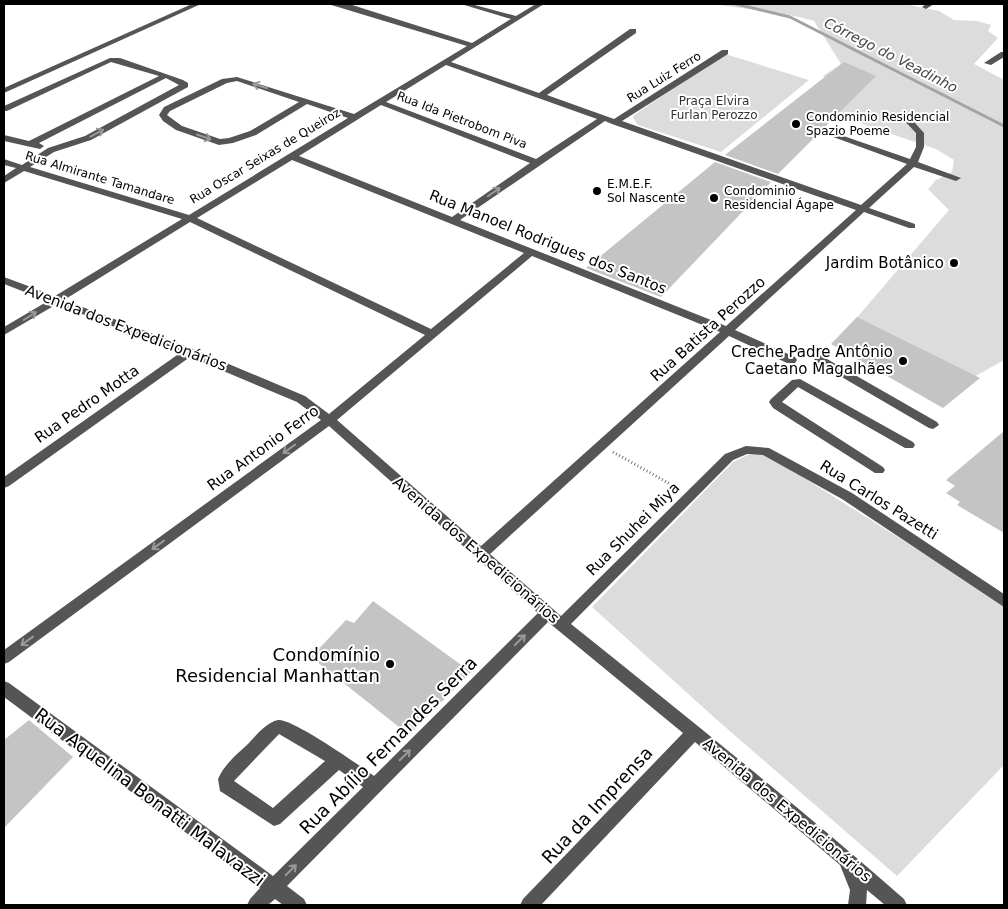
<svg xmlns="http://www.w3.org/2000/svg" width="1008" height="909" font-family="'DejaVu Sans',sans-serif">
<rect width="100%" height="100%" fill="#fff"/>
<path fill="#dcdcdc" d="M 714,4 L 904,4 L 939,11 L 954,20 L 977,21 L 991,25 L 988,31 L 998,38 L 974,64 L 1004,80 L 1004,360 L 958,386 L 842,335 L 949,210 L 928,189 L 936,180 L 952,172 L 954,160 L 936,149 L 847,119 L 833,102 L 838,86 L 823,76 L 841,64 L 814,21 C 781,11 748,10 714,4 Z
M 725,54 L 809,80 L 721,152 L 638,125 L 633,118 L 634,115 Z
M 766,454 L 1004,604 L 1004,765 L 897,876 L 716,719 L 592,607 L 733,462 L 748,455 Z"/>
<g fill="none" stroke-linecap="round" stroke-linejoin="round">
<path stroke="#a3a3a3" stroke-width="3" d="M 736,4 L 790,17 L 1004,126"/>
</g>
<path fill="#c4c4c4" d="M 844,62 L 876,76 L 778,174 L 725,155 Z
M 715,162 L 771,182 L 661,297 L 586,268 Z
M 857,317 L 980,378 L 943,408 L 831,344 Z
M 1004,431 L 1004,533 L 957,505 L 960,502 L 946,493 L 955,486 L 946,480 Z
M 373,601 L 471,672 L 409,735 L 311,657 L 346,620 L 354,623 Z
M 29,720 L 73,757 L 4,828 L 4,740 Z"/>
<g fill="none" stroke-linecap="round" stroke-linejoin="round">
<path stroke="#777" stroke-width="3" stroke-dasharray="1 2.5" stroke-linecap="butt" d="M 613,452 L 679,489"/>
<path fill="#555" fill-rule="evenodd" d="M 192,4 L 201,4 L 4,93 L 4,88 Z
M 328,4 L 349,4 L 472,43 L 511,19 L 461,4 L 471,4 L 516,16 L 536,4 L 544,4 L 451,62 L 539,93 L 630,29 L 636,29 L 636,33 L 547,95 L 614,119 L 722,50 L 728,50 L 728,54 L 622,121 L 861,205 L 907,164 L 825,134 L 832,132 L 910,159 L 916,147 L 916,133 L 900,116 L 904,113 L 907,114 L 924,133 L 924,147 L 918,162 L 961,178 L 956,181 L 914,167 L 869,208 L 915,224 L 915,228 L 909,228 L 864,212 L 735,330 L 795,357 L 797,360 L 795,363 L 787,363 L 729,336 L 490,554 L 561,616 L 725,454 L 746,446 L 769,448 L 852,493 L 1004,594 L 1004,607 L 842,499 L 763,455 L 747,454 L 733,460 L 571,624 C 683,714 796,804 904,899 L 907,905 L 885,905 L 867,890 L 866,905 L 848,905 L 850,890 L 840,865 L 695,742 L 541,905 L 520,905 L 523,899 L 683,733 L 548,622 L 287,886 L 304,899 L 307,905 L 283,905 L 275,899 L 268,905 L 247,905 L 250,899 L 260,888 L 4,697 L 4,681 L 9,683 L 273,876 L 363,787 L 339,770 L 280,824 L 274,826 L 220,791 L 218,779 C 224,765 236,755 248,744 C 256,736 265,723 278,720 C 292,718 359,765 374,776 L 538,613 L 329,426 L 9,662 L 4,664 L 4,650 L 321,420 L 297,402 L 190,357 L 9,486 L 4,488 L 4,477 L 180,353 L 57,304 L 4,335 L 4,327 L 48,301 L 4,284 L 4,277 L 55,296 L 182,219 L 24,171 L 4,183 L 4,176 L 16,168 L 4,165 L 4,159 L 22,165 L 48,148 L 85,136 L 179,85 L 166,78 L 39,143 L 44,146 L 40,149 L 4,141 L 4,135 L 29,141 L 159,76 L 111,62 L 7,111 L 4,111 L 4,106 L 110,58 L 120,58 L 183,80 L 188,83 L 188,87 L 91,140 L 54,152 L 30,167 L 189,215 L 348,118 L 307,104 L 256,135 L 233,143 L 219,145 L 176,130 L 163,121 L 159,115 L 164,107 L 222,79 L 237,77 L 354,114 L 467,46 ZM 446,65 L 597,119 L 536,159 L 386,102 ZM 237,81 L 299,102 L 250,131 L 229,138 L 220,139 L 182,126 L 167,115 L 170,111 L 227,83 ZM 381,105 L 530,163 L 452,217 L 299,156 ZM 605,121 L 612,124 L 856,210 L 726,326 L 460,220 ZM 292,160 L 524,253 L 431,329 L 197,218 ZM 190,222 L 425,335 L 329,414 L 305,396 L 193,349 L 64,300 ZM 532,256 L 720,332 L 481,546 L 337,420 ZM 279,734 L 325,761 L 273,808 L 234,781 Z
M 926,4 L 934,4 L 926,9 L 922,7 Z
M 1001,52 L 1004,52 L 1004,57 L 991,65 L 984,63 Z
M 820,355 L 937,422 L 939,425 L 933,429 L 929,428 L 816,362 L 814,359 Z
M 800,379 L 913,442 L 915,445 L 913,448 L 905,448 L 798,387 L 782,402 L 883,467 L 885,470 L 883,473 L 875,473 L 773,408 L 769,402 L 771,399 L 792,380 Z"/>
</g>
<defs><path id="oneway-shaft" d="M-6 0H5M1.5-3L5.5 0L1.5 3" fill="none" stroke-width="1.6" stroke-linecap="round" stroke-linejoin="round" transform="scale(1.25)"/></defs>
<g stroke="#999">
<use href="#oneway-shaft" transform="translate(260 86) rotate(-162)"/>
<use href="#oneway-shaft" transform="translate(97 133) rotate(-28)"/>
<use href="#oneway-shaft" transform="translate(204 137) rotate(19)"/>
<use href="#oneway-shaft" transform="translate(494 192) rotate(-35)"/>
<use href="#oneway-shaft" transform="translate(30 316) rotate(-32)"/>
<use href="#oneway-shaft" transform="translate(289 449) rotate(144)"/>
<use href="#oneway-shaft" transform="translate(158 545) rotate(144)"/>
<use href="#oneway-shaft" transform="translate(520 640) rotate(-45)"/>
<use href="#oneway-shaft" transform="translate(27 641) rotate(144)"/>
<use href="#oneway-shaft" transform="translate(405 755) rotate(-45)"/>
<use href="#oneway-shaft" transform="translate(291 870) rotate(-45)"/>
</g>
<g fill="#000" stroke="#fff" stroke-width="2">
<circle cx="796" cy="124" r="5"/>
<circle cx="597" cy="191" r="5"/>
<circle cx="714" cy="198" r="5"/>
<circle cx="954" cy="263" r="5"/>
<circle cx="903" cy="361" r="5"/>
<circle cx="390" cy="664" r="5"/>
</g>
<g text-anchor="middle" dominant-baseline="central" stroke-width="4" stroke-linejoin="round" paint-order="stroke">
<g font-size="12" fill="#000" stroke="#fff">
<text transform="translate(664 77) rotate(-32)">Rua Luiz Ferro</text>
<text transform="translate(462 120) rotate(21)">Rua Ida Pietrobom Piva</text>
<text transform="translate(265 156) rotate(-31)">Rua Oscar Seixas de Queiroz</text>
<text transform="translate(100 178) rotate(17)">Rua Almirante Tamandare</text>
</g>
<g font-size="12" fill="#333" stroke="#fff">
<text x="714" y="101">Praça Elvira<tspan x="714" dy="14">Furlan Perozzo</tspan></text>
</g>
<g font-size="12" fill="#000" stroke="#fff" text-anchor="start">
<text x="806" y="117">Condominio Residencial<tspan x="806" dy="14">Spazio Poeme</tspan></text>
<text x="607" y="184">E.M.E.F.<tspan x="607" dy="14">Sol Nascente</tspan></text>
<text x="724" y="191">Condominio<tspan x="724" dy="14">Residencial Ágape</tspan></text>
</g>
<g font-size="14" font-style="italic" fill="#444" stroke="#fff">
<text transform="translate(891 55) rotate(27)">Córrego do Veadinho</text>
</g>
<g font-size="15" fill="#000" stroke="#fff">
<text transform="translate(548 242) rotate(22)">Rua Manoel Rodrigues dos Santos</text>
<text transform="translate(126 328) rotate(21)">Avenida dos Expedicionários</text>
<text transform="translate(708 329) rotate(-42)">Rua Batista Perozzo</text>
<text transform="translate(87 404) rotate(-35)">Rua Pedro Motta</text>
<text transform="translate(263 448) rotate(-36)">Rua Antonio Ferro</text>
<text transform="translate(879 500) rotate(32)">Rua Carlos Pazetti</text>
<text transform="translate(633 529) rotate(-45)">Rua Shuhei Miya</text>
<text transform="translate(476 550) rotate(41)">Avenida dos Expedicionários</text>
<text transform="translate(787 810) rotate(40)">Avenida dos Expedicionários</text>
</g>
<g font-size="15" fill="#000" stroke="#fff" text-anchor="end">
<text x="944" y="263">Jardim Botânico</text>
<text x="893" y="352">Creche Padre Antônio<tspan x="893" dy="17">Caetano Magalhães</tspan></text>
</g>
<g font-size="18" fill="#000" stroke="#fff" text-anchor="end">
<text x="380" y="654">Condomínio<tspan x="380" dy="21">Residencial Manhattan</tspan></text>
</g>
<g font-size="18" fill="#000" stroke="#fff">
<text transform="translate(388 745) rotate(-45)">Rua Abílio Fernandes Serra</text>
<text transform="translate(150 797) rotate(37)">Rua Aquelina Bonatti Malavazzi</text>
<text transform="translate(597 805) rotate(-47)">Rua da Imprensa</text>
</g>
</g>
<rect width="1008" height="909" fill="none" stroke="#000000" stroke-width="10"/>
</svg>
